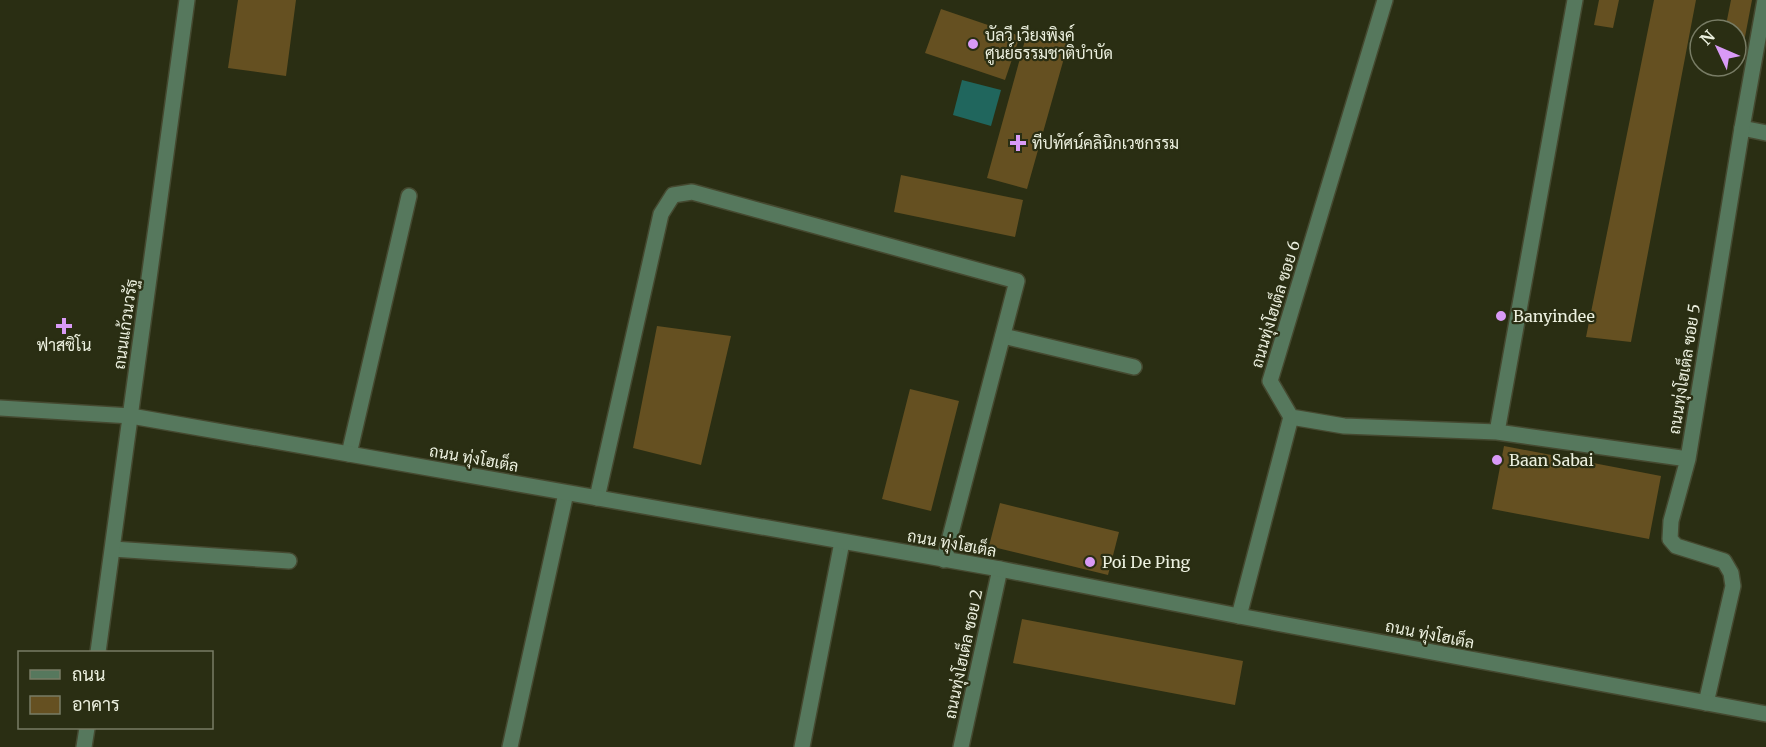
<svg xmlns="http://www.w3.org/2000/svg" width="1766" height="747" font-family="Merriweather,Sarabun,serif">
<rect width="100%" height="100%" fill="#2a2e13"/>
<path fill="#20665d" d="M 962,80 L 1001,90 L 991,126 L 953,115 Z"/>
<path fill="#655021" d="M 238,0 L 296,0 L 286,76 L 228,68 Z
M 1599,0 L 1619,0 L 1613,28 L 1594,25 Z
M 1654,0 L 1696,0 L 1631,342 L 1586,337 Z
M 1731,0 L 1752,0 L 1744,42 L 1736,40 L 1736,30 L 1725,30 Z
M 941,9 L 1020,36 L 1005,80 L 925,53 Z
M 1027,33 L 1068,44 L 1027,189 L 987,178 Z
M 901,175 L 1023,200 L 1015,237 L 894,212 Z
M 657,326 L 731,336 L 701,465 L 633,448 Z
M 910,389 L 959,401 L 931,511 L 882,499 Z
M 1504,446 L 1661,476 L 1649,539 L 1492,509 Z
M 1000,503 L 1119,532 L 1108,575 L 989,546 Z
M 1022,619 L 1243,661 L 1235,705 L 1013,663 Z"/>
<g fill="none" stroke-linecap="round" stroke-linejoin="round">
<defs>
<path id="service" d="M 1742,128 L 1766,133
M 1003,336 L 1134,367
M 349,454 L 409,196
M 113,549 L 289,561
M 510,747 L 566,493"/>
<path id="minor" d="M 1291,417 L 1344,426 L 1497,432 L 1688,459
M 1497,432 L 1575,0
M 597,498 L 661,214 L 673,195 L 692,192 L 1017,281 L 944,560
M 1239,616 L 1291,417 L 1270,381 L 1385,0
M 1706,703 L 1733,586 L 1731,573 L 1724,561 L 1676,546 L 1670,539 L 1671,521 L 1688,459 L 1742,128 L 1765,0
M 802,747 L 842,542
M 961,747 L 1000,569"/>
<path id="tertiary" d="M 0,408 L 131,416 L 349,454 L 1000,569 L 1239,616 L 1766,714
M 98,652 L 187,0
M 84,747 L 87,728"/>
</defs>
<use href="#service" stroke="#454930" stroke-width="18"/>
<use href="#minor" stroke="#454930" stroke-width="18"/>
<use href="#tertiary" stroke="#454930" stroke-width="18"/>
<use href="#service" stroke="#56785d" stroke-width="15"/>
<use href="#minor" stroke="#56785d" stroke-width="15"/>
<use href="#tertiary" stroke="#56785d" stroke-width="15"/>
</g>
<g fill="#d99af7" stroke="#2a2e13" stroke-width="2">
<circle cx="973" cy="44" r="6"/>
<path d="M1015 134h6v6h6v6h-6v6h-6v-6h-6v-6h6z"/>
<circle cx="1501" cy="316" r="6"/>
<path d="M61 317h6v6h6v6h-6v6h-6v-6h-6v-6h6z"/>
<circle cx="1497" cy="460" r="6"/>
<circle cx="1090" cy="562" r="6"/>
</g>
<g text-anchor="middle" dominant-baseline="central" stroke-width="4.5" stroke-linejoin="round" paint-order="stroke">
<g font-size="16" fill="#ecf0df" stroke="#2a2e13" text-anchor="start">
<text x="985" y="35">บัลวี เวียงพิงค์<tspan x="985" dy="18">ศูนย์ธรรมชาติบำบัด</tspan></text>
<text x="1032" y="143">ทีปทัศน์คลินิกเวชกรรม</text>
<text x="1513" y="316">Banyindee</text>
<text x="64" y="345" text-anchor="middle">ฟาสซิโน</text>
<text x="1509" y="460">Baan Sabai</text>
<text x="1102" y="562">Poi De Ping</text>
</g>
<g font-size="16" fill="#ecf0df" stroke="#2a2e13">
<text transform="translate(1275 304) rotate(-73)">ถนนทุ่งโฮเต็ล ซอย 6</text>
<text transform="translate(125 324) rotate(-82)">ถนนแก้วนวรัฐ</text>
<text transform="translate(1684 369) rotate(-81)">ถนนทุ่งโฮเต็ล ซอย 5</text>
<text transform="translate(474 458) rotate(10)">ถนน ทุ่งโฮเต็ล</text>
<text transform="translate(952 543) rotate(10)">ถนน ทุ่งโฮเต็ล</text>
<text transform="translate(1430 634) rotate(11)">ถนน ทุ่งโฮเต็ล</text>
<text transform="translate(963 654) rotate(-78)">ถนนทุ่งโฮเต็ล ซอย 2</text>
</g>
</g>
<rect x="18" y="651" width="195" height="78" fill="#2a2e13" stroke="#787c65" stroke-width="1.5"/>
<rect x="30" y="670" width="30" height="9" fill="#56785d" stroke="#787c65" stroke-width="1.5"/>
<text x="72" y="681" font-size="18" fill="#ecf0df">ถนน</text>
<rect x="30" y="696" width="30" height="18" fill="#655021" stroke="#787c65" stroke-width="1.5"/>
<text x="72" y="711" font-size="18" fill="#ecf0df">อาคาร</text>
<g transform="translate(1718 48) rotate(314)"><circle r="28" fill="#2a2e13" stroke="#787c65" stroke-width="1.5"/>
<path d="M0-4.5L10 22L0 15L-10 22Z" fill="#d99af7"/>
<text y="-9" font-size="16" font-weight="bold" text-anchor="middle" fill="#ecf0df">N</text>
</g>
</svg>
